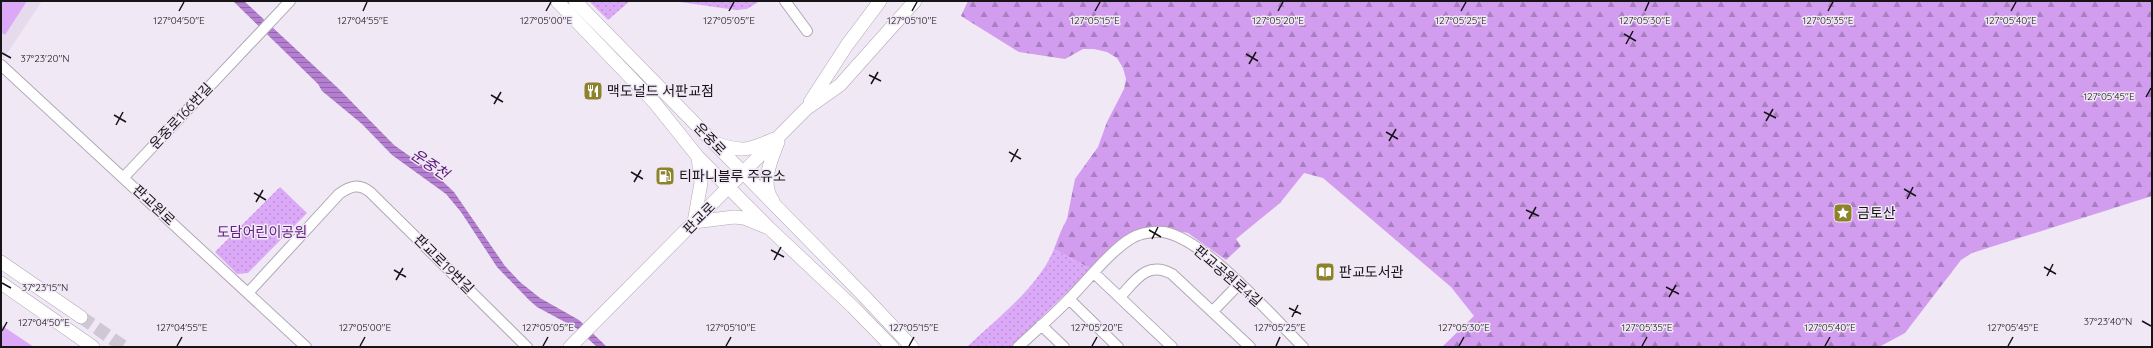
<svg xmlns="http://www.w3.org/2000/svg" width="2153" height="348" font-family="Quicksand,'Noto Sans KR',sans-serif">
<defs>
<pattern id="forest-firs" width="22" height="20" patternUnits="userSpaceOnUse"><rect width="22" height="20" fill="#d29cef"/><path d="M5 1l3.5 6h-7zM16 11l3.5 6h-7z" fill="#a97ec1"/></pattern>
<pattern id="park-dots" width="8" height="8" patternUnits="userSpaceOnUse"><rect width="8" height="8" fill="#dca9f8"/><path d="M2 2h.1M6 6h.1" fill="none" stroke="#bc91d4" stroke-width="1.8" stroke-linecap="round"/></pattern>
<pattern id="water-rules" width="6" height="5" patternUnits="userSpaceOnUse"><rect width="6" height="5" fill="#b47fd1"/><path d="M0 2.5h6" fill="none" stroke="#9167a9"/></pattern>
</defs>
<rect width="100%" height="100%" fill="#f0e8f5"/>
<path fill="#e6daed" d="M 1,1 L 42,1 L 4,58 L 1,55 Z"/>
<path fill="#dca9f8" d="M 1,1 L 27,1 L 5,35 L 1,32 Z
M 1,325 L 34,347 L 1,347 Z"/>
<path fill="url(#forest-firs)" d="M 968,1 L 2152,1 L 2152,196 L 1972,253 L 1961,260 L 1905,333 L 1879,347 L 1442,347 L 1474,316 L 1451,287 L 1323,178 L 1304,173 L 1280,203 L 1236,239 L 1241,246 L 1226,260 L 1188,233 L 1164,228 L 1132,233 L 1124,237 L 1091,269 L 1054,249 L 1061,231 L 1067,219 L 1075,179 L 1098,147 L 1107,122 L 1124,89 L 1126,79 L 1123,68 L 1117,58 L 1107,52 L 1094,49 L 1083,49 L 1065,59 L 1019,52 L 961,16 Z"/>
<path fill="url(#park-dots)" d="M 589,1 L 630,1 L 608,20 Z
M 673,1 L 760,1 L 747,9 L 736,10 Z
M 280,187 L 307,213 L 248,273 L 237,274 L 215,252 Z
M 1054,249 L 1091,269 L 1011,347 L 967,347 C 996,319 1039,287 1054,249 Z"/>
<path fill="url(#water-rules)" d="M 233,1 L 244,1 L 339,89 L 394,145 L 435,174 L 454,192 L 505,266 L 520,282 L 540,298 L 579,320 L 607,347 L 597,347 L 576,328 L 537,307 L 529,300 L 497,267 L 461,212 L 446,194 L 392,155 L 362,124 L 322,91 L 318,84 Z"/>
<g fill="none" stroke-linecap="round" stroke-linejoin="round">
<path stroke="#cfc8d4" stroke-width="13" stroke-dasharray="13 6" stroke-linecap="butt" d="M 81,317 L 124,347"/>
<defs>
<path id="minor" d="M 785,1 L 807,31
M 1,65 L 306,347
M 124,177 L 290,1
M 1094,273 L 1172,347
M 248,293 L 339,194 C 350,186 359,183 370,192 L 527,347
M 1120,297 C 1135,281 1147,260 1172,274 L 1250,347
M 1069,299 L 1118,347
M 1213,311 L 1240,283
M 1041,325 L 1064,347
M 1018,347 C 1035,331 1053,316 1069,299 C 1086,282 1112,249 1132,238 C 1140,233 1154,231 1164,232 C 1206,240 1272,316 1303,347"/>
<path id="major" d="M 557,1 L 654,102 L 698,157 L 769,228 L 853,307 L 892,347
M 575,1 L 864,296 L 912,347
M 810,102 L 847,45 L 880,1
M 715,143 C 744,153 748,150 774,139
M 773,201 C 760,184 771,160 778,142
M 694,222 L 734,217 L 744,218 L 766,227
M 694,222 L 701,183 L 698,157
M 1,262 L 81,317
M 1,283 L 93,347
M 570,347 L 806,109 L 840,85 L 915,1"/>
</defs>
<use href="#minor" stroke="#b0a8b4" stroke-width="12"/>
<use href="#major" stroke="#b0a8b4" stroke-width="14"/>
<use href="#minor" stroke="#fff" stroke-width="10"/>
<use href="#major" stroke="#fff" stroke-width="13"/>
</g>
<path fill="none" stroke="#171418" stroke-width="1.5" d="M 179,11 L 184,2M 363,11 L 367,2M 546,11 L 551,2M 729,11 L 734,2M 912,11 L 917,2M 1095,11 L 1100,2M 1278,11 L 1283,2M 1461,11 L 1466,2M 1645,11 L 1649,2M 1828,11 L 1833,2M 2011,11 L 2016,2M 1624,34 L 1636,41M 1626,44 L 1633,31M 2,53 L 11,58M 1246,54 L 1258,61M 1249,64 L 1256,52M 869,75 L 881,81M 871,84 L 878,72M 491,95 L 503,102M 2146,97 L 2151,88M 494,104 L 501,92M 1764,112 L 1776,118M 114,115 L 126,122M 1766,121 L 1773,109M 116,125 L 123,112M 1386,132 L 1398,139M 1389,141 L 1396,129M 1009,152 L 1021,159M 1011,162 L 1018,149M 631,172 L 643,179M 634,182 L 641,170M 1904,189 L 1916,196M 254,193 L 266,200M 1907,199 L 1913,187M 256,202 L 263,190M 1526,210 L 1539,216M 1529,219 L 1536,207M 1149,230 L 1161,237M 1152,239 L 1158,227M 771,250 L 784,257M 774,260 L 781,247M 2044,267 L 2056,274M 394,270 L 406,277M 2047,276 L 2053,264M 396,280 L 403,268M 2,283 L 11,288M 1666,287 L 1679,294M 1669,297 L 1676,285M 1289,308 L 1301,314M 1292,317 L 1298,305M 2142,321 L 2151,326M 2,331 L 7,322M 177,346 L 182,337M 360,346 L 365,337M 543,346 L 548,337M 726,346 L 731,337M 909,346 L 914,337M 1092,346 L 1097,337M 1276,346 L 1280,337M 1459,346 L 1464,337M 1642,346 L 1647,337M 1825,346 L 1830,337M 2008,346 L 2013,337"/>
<defs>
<symbol id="restaurant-square" viewBox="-11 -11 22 22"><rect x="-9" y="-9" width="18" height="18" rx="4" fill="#8c832a" stroke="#f0e8f5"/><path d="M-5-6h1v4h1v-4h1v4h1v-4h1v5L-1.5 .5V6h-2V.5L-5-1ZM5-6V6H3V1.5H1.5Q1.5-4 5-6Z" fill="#fff"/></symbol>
<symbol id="fuel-square" viewBox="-11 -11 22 22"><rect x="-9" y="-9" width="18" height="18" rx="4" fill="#8c832a" stroke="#f0e8f5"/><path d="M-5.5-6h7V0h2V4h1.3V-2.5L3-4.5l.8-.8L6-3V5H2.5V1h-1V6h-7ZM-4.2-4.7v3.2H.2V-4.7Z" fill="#fff"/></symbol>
<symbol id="sight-square" viewBox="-11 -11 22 22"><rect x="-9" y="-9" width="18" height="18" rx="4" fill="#8c832a" stroke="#f0e8f5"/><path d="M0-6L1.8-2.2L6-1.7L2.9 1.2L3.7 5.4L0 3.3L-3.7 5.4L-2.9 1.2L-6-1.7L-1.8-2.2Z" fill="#fff"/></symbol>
<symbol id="library-square" viewBox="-11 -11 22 22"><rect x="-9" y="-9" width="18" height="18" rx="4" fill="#8c832a" stroke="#f0e8f5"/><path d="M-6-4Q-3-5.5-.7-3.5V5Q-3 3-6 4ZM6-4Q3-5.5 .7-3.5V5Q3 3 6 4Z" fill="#fff"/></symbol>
</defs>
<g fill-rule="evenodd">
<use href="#restaurant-square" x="582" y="80" width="22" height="22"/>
<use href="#fuel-square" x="654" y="165" width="22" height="22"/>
<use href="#sight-square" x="1832" y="202" width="22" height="22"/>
<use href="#library-square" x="1314" y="261" width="22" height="22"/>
</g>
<g text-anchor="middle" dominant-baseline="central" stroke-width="3" stroke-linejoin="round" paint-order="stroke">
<g font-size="14" fill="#171418" stroke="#f0e8f5" text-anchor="start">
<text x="607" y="91">맥도널드 서판교점</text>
<text x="679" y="176">티파니블루 주유소</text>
<text x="1857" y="213">금토산</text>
<text x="1339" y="272">판교도서관</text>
</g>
<g font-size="14" fill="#171418" stroke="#f0e8f5">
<text transform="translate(181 116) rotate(-47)">운중로166번길</text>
<text transform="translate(710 139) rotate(46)">운중로</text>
<text transform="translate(154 205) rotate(43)">판교원로</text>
<text transform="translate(699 218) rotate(-45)">판교로</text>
<text transform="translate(444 264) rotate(45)">판교로19번길</text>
<text transform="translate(1228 276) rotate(41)">판교공원로4길</text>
</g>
<g font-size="14" fill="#642082" stroke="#f0e8f5">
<text x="262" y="232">도담어린이공원</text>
</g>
<g font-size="15" font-style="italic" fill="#581275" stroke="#f0e8f5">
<text transform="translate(430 164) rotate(34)">운중천</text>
</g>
</g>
<g font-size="10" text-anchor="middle" fill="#171418" stroke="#f0e8f5" stroke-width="3" stroke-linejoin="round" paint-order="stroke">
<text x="1278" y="24">127°05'20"E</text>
<text x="179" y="24">127°04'50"E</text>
<text x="363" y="24">127°04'55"E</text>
<text x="546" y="24">127°05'00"E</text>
<text x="729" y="24">127°05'05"E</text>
<text x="912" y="24">127°05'10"E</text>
<text x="1095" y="24">127°05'15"E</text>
<text x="1461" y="24">127°05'25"E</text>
<text x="1645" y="24">127°05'30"E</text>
<text x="1828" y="24">127°05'35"E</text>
<text x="2011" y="24">127°05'40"E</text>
<text x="45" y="62">37°23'20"N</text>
<text x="2109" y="100">127°05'45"E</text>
<text x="45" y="291">37°23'15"N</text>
<text x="2108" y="325">37°23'40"N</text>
<text x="44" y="326">127°04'50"E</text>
<text x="182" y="331">127°04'55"E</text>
<text x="365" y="331">127°05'00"E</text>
<text x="548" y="331">127°05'05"E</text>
<text x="731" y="331">127°05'10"E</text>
<text x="914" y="331">127°05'15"E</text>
<text x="1097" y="331">127°05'20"E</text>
<text x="1280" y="331">127°05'25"E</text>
<text x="1464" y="331">127°05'30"E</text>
<text x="1647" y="331">127°05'35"E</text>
<text x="1830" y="331">127°05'40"E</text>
<text x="2013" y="331">127°05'45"E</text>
</g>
<rect width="2153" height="348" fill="none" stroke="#171418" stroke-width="4"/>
</svg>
